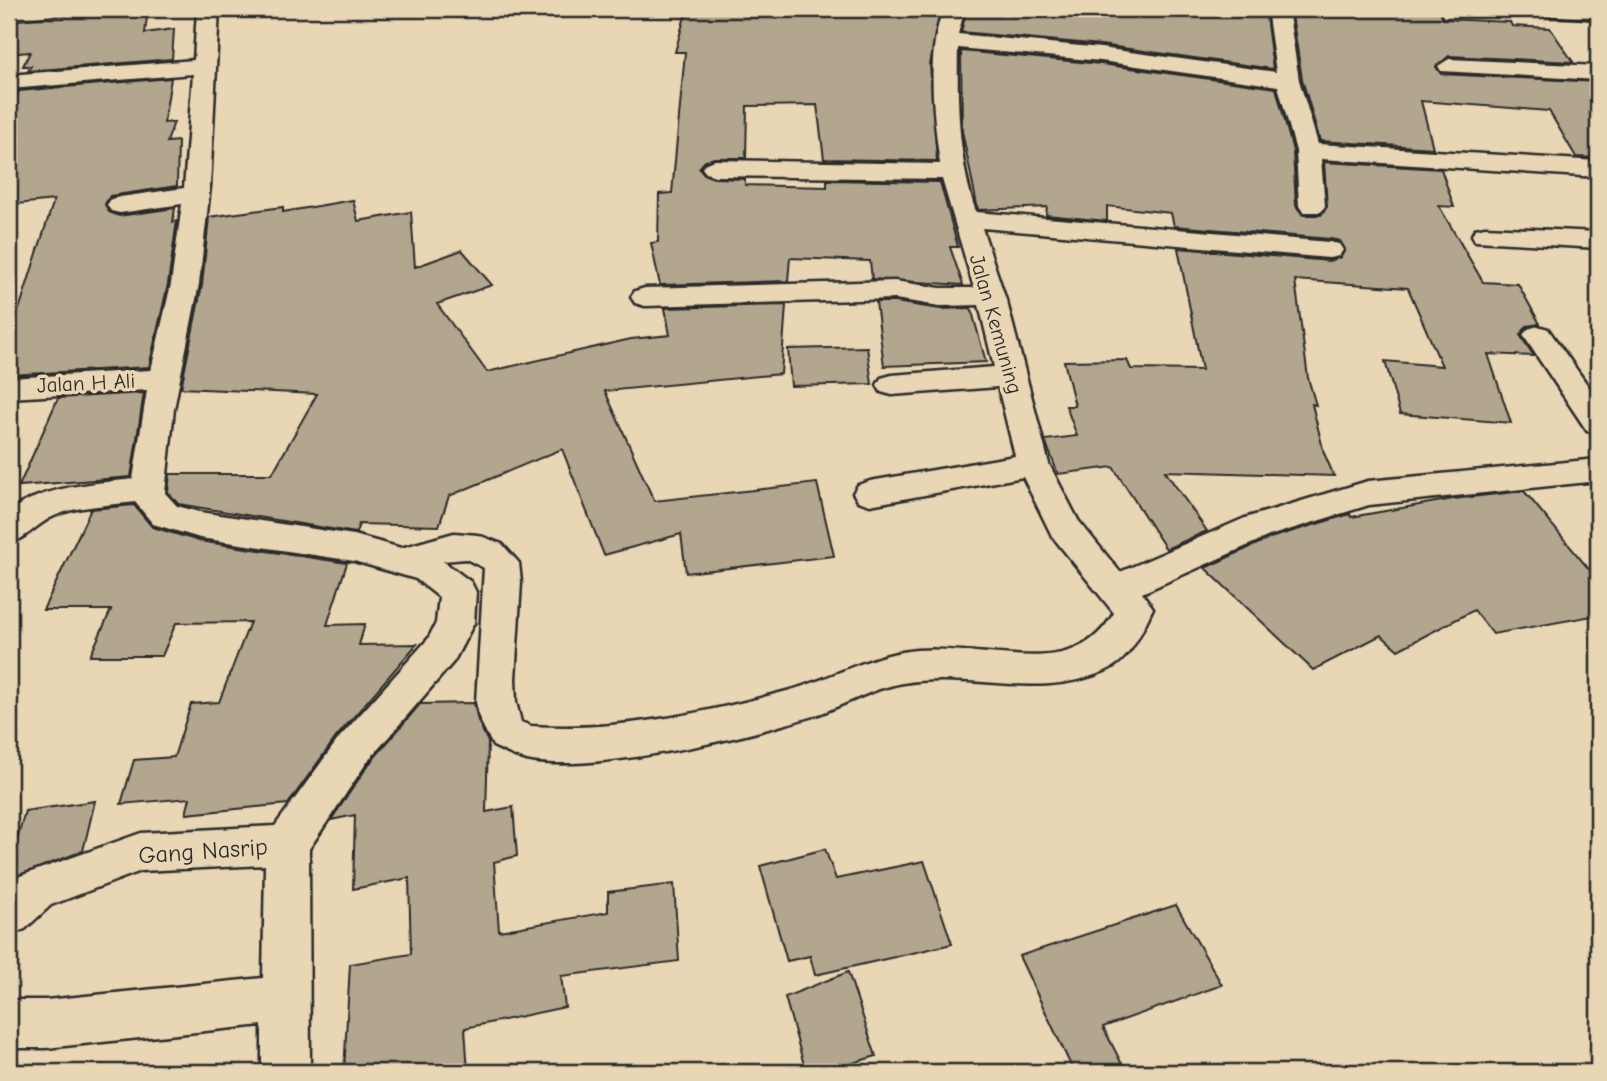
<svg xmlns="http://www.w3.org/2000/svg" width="1607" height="1081" font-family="'Comic Neue',sans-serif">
<rect width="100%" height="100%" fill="#e8d6b4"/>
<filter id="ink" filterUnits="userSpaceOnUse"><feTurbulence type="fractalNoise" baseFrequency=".0143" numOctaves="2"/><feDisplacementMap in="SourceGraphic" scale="14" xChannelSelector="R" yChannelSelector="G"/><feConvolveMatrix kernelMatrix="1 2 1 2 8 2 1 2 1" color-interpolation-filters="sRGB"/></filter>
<g filter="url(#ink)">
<path fill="#b3a68e" stroke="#2b2b2b" stroke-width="2" d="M 117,9 L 148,9 L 145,33 L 174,29 L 172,59 L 28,71 L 31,66 L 23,66 L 30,52 L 9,54 L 9,21 Z
M 687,9 L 941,9 L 930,65 L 937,161 L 824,159 L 817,105 L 747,106 L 746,158 L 714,158 L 705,161 L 699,168 L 705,175 L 714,178 L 745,179 L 745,185 L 827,187 L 827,180 L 940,182 L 958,247 L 950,247 L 963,285 L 872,279 L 870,261 L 790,258 L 788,281 L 660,285 L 651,243 L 658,242 L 659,194 L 672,193 L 685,52 L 675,52 Z
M 967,9 L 1265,9 L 1273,69 L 1101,45 L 961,32 Z
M 1291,9 L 1439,9 L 1443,19 L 1510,22 L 1512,26 L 1550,28 L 1573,62 L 1449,56 L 1436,67 L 1441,74 L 1598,82 L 1598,158 L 1576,157 L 1549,111 L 1421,101 L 1433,148 L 1320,141 L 1302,79 Z
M 961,51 L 1101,64 L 1276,88 L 1293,151 L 1296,206 L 1303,215 L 1321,215 L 1327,207 L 1324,162 L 1441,169 L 1454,207 L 1439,206 L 1483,282 L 1518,284 L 1540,324 L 1527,326 L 1520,335 L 1534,356 L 1488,354 L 1511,423 L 1400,414 L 1385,361 L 1442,366 L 1408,288 L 1295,280 L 1308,378 L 1316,405 L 1312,404 L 1324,453 L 1334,476 L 1165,471 L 1207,531 L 1166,549 L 1113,467 L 1058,474 L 1045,440 L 1077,436 L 1066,406 L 1075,406 L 1064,361 L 1127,360 L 1131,369 L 1202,370 L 1178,248 L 1329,261 L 1341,257 L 1345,249 L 1340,241 L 1330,239 L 1174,226 L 1171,213 L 1107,206 L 1107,221 L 1046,215 L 1047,207 L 978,210 L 962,131 Z
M 171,78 L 164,123 L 174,122 L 167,142 L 178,141 L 177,186 L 110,196 L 105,204 L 109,212 L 119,216 L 175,208 L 173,222 L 177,221 L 168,284 L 149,367 L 9,375 L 9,322 L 15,322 L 54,200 L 9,205 L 9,113 L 19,91 Z
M 353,200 L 358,221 L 411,212 L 415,267 L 462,250 L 492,285 L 437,304 L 487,372 L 631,339 L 670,335 L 665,308 L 786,305 L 781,374 L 605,391 L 654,501 L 817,483 L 834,556 L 686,573 L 681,534 L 604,555 L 562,449 L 449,496 L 439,526 L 359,524 L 356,533 L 178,504 L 168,492 L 170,474 L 272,474 L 317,394 L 181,388 L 202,285 L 209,217 L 283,207 L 283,212 Z
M 876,302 L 895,302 L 940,309 L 971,308 L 986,362 L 884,366 Z
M 867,347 L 872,384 L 791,386 L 788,349 Z
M 144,393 L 131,477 L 19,486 L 58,398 Z
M 1524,491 L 1598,580 L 1598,615 L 1493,634 L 1474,610 L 1398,650 L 1381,635 L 1313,670 L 1205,568 L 1270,538 L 1350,514 L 1351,517 L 1453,499 Z
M 134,505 L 152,527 L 199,541 L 347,563 L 327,625 L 365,624 L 359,645 L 417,644 L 337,736 L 288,804 L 186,814 L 190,798 L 121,804 L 134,760 L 174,757 L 191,704 L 219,702 L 250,622 L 176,623 L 162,656 L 90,656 L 111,610 L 43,610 L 91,509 Z
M 474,703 L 478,721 L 488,742 L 486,812 L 513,807 L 517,856 L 494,862 L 499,931 L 608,912 L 608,892 L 674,884 L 679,961 L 561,976 L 565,1007 L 465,1028 L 468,1072 L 344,1072 L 350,964 L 411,954 L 409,878 L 353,889 L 355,815 L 331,820 L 369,764 L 420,704 Z
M 95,801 L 83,851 L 9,879 L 9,868 L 25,811 Z
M 825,849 L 836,879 L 924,861 L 952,944 L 815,975 L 810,956 L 787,961 L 760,866 Z
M 1176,905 L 1222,985 L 1103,1027 L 1126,1072 L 1074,1072 L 1019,956 Z
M 848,972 L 876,1056 L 823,1072 L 806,1072 L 785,997 Z"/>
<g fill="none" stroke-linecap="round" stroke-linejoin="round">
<defs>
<path id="street" d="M 197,9 L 219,9 L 210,187 L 199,284 L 174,409 L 165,493 L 177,506 L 200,512 L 354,535 L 401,548 L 454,533 L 478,535 L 502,544 L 519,563 L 521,582 L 515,679 L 516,702 L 521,722 L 531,726 C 616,732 705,713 787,691 C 826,681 862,659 902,652 C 930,647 959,651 987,653 C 1038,657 1084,664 1114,613 L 1052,536 L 1023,477 L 870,505 L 858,501 L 853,493 L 858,485 L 870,481 L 1015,456 L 998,387 L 892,395 L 881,392 L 877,385 L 881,378 L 892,375 L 994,367 L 979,305 L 940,306 L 895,299 L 645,306 L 635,303 L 631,297 L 635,291 L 645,288 L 895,281 L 940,288 L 974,288 L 942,179 L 715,176 L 706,173 L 702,168 L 706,163 L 715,160 L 940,164 C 934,119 925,51 944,9 L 965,9 L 958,34 L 1101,48 L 1276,72 L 1267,9 L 1288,9 L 1299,80 L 1318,144 L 1598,161 L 1598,177 L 1321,159 L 1325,206 L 1321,212 L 1303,212 L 1299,206 L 1296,151 L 1278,86 L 1101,61 L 958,48 C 957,103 958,159 976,212 L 1329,242 L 1339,244 L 1343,250 L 1339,256 L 1329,258 L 982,228 L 1008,306 L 1049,464 L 1078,520 L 1120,572 L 1245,518 L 1368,481 L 1598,459 L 1598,481 L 1369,505 L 1269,536 L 1142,593 L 1153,608 C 1142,631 1131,659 1107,670 C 1040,701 971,671 903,683 C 872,688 843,706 813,716 C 747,737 594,774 527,760 C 515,757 504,751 493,746 L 480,720 L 476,702 L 484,568 L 466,559 L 443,561 L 471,582 L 476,592 L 474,623 L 454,661 L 367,762 L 309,849 L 310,1072 L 262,1072 L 262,1025 L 46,1048 L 9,1048 L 9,1000 L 46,1000 L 263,978 L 265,865 L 141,871 L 51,905 L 25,929 L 9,935 L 9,886 L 20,876 L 141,833 L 275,826 L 339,738 L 428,639 L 436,623 L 439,597 L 416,579 L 354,561 L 200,538 L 153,524 L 135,502 C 107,506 76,505 50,518 C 35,526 25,539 9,544 L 9,511 C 45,486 91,484 133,479 L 147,390 L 9,398 L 9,378 L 151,370 L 171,284 L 182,204 L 120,213 L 111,211 L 107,205 L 111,199 L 120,197 L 184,188 L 193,74 L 9,89 L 9,75 L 194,60 Z
M 1535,9 L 1598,9 L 1598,19 L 1546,15 Z
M 1449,59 L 1598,66 L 1598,80 L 1441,71 L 1438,66 Z
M 1485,227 L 1598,232 L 1598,248 L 1475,241 L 1472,235 L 1475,229 Z
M 1538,326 L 1548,329 L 1598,400 L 1598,434 L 1587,431 L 1523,335 L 1528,329 Z"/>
</defs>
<use href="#street" stroke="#2b2b2b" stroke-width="5"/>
<use href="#street" fill="#e8d6b4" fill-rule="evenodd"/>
</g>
</g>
<g text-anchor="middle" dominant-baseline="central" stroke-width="7" stroke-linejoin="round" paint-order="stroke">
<g font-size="21" fill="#2b2b2b" stroke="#e8d6b4">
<text transform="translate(996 324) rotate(74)">Jalan Kemuning</text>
<text transform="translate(86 383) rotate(-3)">Jalan H Ali</text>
</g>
<g font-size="24" fill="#2b2b2b" stroke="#e8d6b4">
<text transform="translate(203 851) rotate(-4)">Gang Nasrip</text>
</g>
</g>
<rect width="1607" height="1081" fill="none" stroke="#e8d6b4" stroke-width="35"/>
<rect x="18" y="18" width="1572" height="1046" fill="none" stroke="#2b2b2b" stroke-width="2.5" filter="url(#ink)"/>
</svg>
